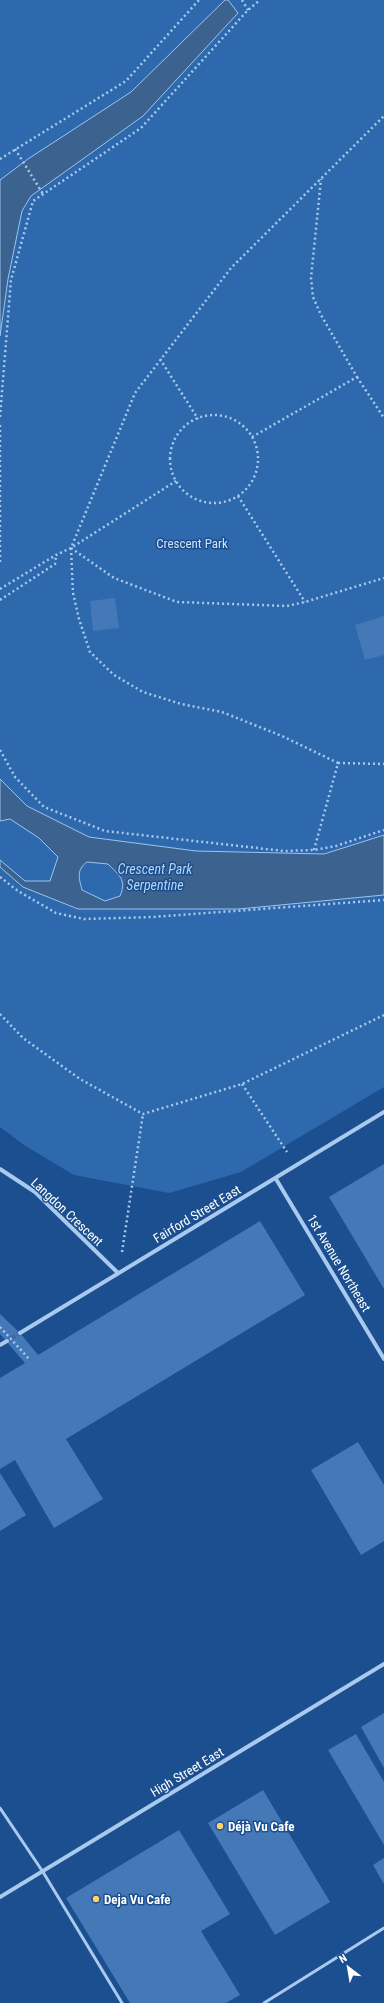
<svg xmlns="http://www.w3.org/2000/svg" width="384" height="2003" font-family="'Roboto Condensed',sans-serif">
<rect width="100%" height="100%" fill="#1b4f8f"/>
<path fill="#2e69ad" d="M 0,0 L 384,0 L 384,1087 L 241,1172 L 169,1193 L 74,1175 L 24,1145 L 0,1127 Z"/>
<path fill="#3c6290" stroke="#9cc4f0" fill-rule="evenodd" d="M 225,0 L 228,0 L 238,13 L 143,116 L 31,196 L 22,211 L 8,279 L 0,336 L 0,180 L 28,159 L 131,92 Z
M 0,779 L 27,806 L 89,837 L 196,851 L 324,854 L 384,835 L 384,895 L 239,909 L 78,909 L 23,887 L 0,867 L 0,860 L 25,881 L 50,881 L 58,857 L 39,838 L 10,819 L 0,821 ZM 87,862 L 108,864 C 119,875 127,880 120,896 L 105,901 L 82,890 C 79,878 76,870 87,862 Z"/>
<path fill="#4478b7" d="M 115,598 L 119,628 L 93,631 L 90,601 Z
M 384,616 L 384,655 L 365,660 L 355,625 Z
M 384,1164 L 384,1289 L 329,1197 Z
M 260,1221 L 305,1295 L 66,1439 L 103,1499 L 54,1528 L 15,1460 L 0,1469 L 0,1378 L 25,1363 L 0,1334 L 0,1314 L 20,1333 L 38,1355 Z
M 358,1442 L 384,1485 L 384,1541 L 361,1555 L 311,1470 Z
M 0,1473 L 26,1515 L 0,1531 Z
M 384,1713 L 384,1768 L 361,1727 Z
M 356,1734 L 384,1782 L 384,1845 L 328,1750 Z
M 263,1790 L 330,1902 L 275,1935 L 208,1823 Z
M 179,1830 L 230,1914 L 201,1931 L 240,1995 L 226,2003 L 130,2003 L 66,1898 Z
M 384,1858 L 384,1884 L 373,1865 Z"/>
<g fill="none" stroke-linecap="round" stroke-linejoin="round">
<path stroke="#3d69a0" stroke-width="4" stroke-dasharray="4 2" stroke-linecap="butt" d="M 7,1341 L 20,1333"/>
<path stroke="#a9c9ee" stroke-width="2.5" stroke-dasharray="2 3" stroke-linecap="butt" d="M 242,0 L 248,10
M 15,149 L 43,194
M 0,159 L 126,81 L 199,0
M 160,359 L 198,419
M 357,377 L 384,418
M170 459a44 44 0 1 1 88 0a44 44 0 1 1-88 0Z
M 0,417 L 11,280 L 33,201 L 141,128 L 248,10 L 260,0
M 0,425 L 0,564
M 252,437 L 357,377 L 321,315 L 313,297 L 311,278 L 321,179
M 238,496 L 305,602
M 71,548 L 114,578 L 177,602 L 287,606 L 305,602 L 384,578
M 0,589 L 56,555 L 71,548 L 176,481
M 0,600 L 55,564 L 56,555
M 0,750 L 15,777 L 44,807 L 105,831 L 284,851 L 314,850 L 336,846 L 384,830
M 338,763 L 384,764
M 314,850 L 338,763 L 282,736 L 222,712 L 181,704 L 143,692 L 114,675 L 90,652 L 79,619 L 73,593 L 71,548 L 135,393 L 231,268 L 384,116
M 0,877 L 18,891 L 56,913 L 84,919 L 152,917 L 384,900
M 0,1014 L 23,1038 L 80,1079 L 143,1114 L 242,1084 L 384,1015
M 242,1084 L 287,1152
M 122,1252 L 143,1114"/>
<path stroke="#a9c9ee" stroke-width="3" d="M 0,1808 L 43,1872 L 122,2003
M 264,2003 L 384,1928"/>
<path stroke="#a9c9ee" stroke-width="4" d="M 0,1169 L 35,1192 L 118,1273
M 276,1179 L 384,1359
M 20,1333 L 384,1112
M 0,1345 L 7,1341
M 0,1897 L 384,1664"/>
<path stroke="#a9c9ee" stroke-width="2.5" stroke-dasharray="2 3" stroke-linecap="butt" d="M 0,1327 L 30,1360"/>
</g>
<g fill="#ffd166" stroke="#1b4f8f" stroke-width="1.5">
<circle cx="220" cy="1826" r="4"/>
<circle cx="96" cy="1899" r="4"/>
</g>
<g text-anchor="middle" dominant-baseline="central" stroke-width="3" stroke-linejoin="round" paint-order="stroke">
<g font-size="13" fill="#cfe3fa" stroke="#1b4f8f">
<text x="192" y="543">Crescent Park</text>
</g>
<g font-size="13" fill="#fff" stroke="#1b4f8f">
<text transform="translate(67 1212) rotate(43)">Langdon Crescent</text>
<text transform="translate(197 1214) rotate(-31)">Fairford Street East</text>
<text transform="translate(339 1263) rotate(59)">1st Avenue Northeast</text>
<text transform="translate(187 1772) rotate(-31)">High Street East</text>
</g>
<g font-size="13" font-weight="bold" fill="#fff" stroke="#1b4f8f" text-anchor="start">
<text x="228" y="1826">Déjà Vu Cafe</text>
<text x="104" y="1899">Deja Vu Cafe</text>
</g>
<g font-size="14" font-style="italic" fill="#b5d3f5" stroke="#1b4f8f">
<text x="155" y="869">Crescent Park<tspan x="155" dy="16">Serpentine</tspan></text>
</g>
</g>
<g transform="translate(348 1967) rotate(329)" stroke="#1b4f8f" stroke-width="3" paint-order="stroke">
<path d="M0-3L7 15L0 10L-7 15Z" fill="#ffffff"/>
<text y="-6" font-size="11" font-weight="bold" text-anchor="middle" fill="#ffffff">N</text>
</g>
</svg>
